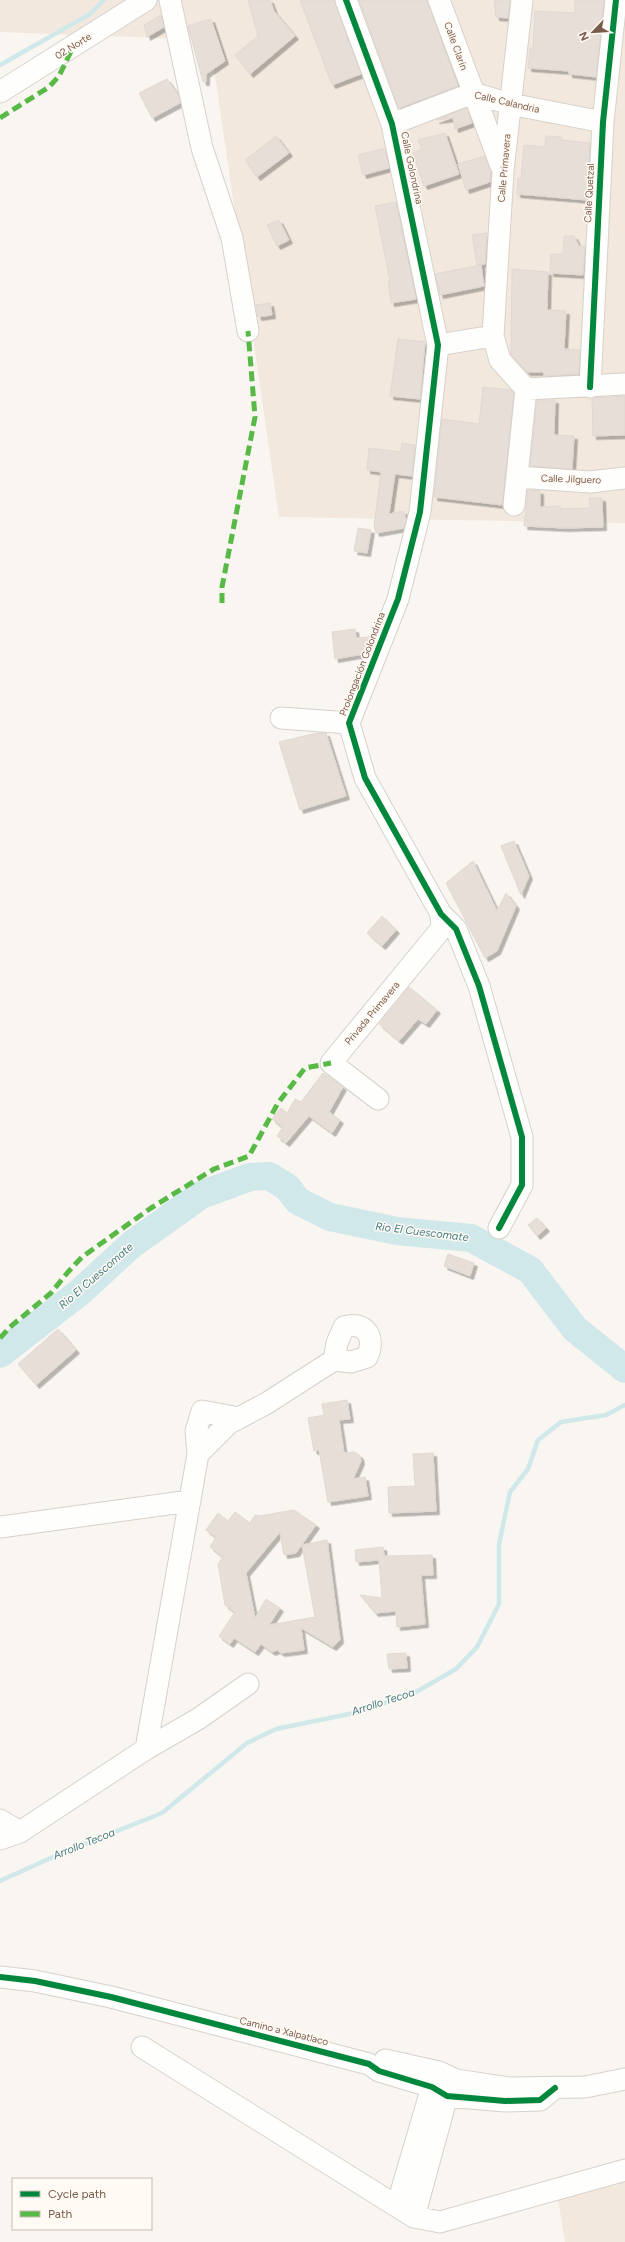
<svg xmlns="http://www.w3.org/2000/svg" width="625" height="2242" font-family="Figtree,sans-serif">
<defs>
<filter id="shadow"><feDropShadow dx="3.5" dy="3.5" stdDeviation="0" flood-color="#0004"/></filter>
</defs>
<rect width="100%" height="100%" fill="#f9f5f0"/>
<path fill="#f2e8de" d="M 0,0 L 625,0 L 625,523 L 279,517 L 210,40 L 0,32 Z
M 625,2161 L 625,2242 L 565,2242 L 558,2199 Z"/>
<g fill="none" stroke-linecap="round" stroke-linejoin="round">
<path stroke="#d0e8ea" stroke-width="4.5" d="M 0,65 L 90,14 L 104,0
M 0,1881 L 62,1853 L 162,1813 L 247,1743 L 276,1729 L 359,1712 L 416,1692 L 456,1669 L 477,1647 L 499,1604 L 499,1544 L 510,1492 L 528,1469 L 538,1440 L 561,1422 L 606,1415 L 625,1405"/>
<path stroke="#d0e8ea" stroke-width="28" d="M 0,1354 L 80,1292 L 131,1245 L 201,1195 L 250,1177 L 269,1176 L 287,1187 L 298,1201 L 330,1217 L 397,1231 L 471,1238 L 530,1270 L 575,1329 L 625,1369"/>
</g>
<path fill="#e6ded7" stroke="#e2d8d2" filter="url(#shadow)" d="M 248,0 L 270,0 L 274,11 L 295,36 L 250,74 L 235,55 L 258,36 Z
M 300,0 L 334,0 L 361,74 L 332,85 Z
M 359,0 L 427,0 L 458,86 L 399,108 Z
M 494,0 L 510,0 L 508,18 L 496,17 Z
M 575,0 L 604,0 L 596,77 L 569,74 L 569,71 L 528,68 L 530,48 L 533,48 L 535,11 L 575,13 Z
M 161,15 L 164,27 L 147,37 L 144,25 Z
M 211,19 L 225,61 L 206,74 L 206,82 L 203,82 L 188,26 Z
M 167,79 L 179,96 L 180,103 L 152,118 L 139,93 Z
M 467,108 L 472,123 L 455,129 L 453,118 L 436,120 Z
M 445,133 L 459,174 L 424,186 L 413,153 L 422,149 L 418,140 Z
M 276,136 L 289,153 L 257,177 L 245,160 Z
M 546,136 L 561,137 L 561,140 L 590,143 L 587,200 L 517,194 L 518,178 L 521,178 L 524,145 L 545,147 Z
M 385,148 L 389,168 L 363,175 L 358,155 Z
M 485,156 L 491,172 L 490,182 L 466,190 L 458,164 Z
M 396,202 L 416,299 L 391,303 L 388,281 L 390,281 L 375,206 Z
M 279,220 L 289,240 L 277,246 L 267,225 Z
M 487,233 L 485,264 L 477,265 L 472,235 Z
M 564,236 L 574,236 L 579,246 L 585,246 L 583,275 L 550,273 L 551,254 L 563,254 Z
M 481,265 L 484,286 L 440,295 L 435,274 Z
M 512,269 L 548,272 L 547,310 L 566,311 L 564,349 L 580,350 L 579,374 L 544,376 L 544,372 L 527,372 L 511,354 Z
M 270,303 L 272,315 L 258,317 L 256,305 Z
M 398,339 L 425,342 L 420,399 L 390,396 Z
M 483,387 L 511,390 L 514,393 L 502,505 L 434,497 L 442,419 L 479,424 Z
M 625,396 L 625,435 L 593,436 L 592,398 Z
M 537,400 L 555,400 L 554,435 L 574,436 L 572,469 L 530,466 Z
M 402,443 L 415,445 L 412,476 L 395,474 L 389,514 L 404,511 L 406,520 L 404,528 L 376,533 L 374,526 L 381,472 L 367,470 L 369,448 L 401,452 Z
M 528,490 L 540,491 L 540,507 L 560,506 L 560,509 L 590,508 L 589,498 L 602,498 L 603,527 L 565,528 L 524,526 Z
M 358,528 L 371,530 L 367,553 L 354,551 Z
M 355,629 L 356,638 L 370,637 L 363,654 L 335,659 L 332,632 Z
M 317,733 L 326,733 L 346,796 L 300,810 L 279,742 Z
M 514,841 L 529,876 L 521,895 L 501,846 Z
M 473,861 L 497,911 L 506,893 L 516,906 L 497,951 L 485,958 L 446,883 Z
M 382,916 L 396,930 L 382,946 L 367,933 Z
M 409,987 L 437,1010 L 426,1024 L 418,1019 L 399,1041 L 379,1024 Z
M 323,1073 L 343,1087 L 329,1112 L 340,1120 L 332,1133 L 309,1116 L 286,1143 L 277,1136 L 283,1127 L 272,1119 L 281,1108 L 287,1113 L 295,1099 L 301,1102 Z
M 537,1218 L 546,1228 L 537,1236 L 528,1225 Z
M 448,1254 L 474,1263 L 470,1276 L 444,1266 Z
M 58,1329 L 76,1350 L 36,1385 L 18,1364 Z
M 347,1400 L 350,1419 L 339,1420 L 344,1453 L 355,1452 L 360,1456 L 361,1461 L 353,1479 L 365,1477 L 368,1496 L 328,1502 L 319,1450 L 314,1451 L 308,1418 L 324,1415 L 322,1404 Z
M 433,1453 L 436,1511 L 389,1513 L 388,1487 L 415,1486 L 413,1454 Z
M 294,1510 L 316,1525 L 296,1553 L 284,1555 L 280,1532 L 246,1573 L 255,1618 L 266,1599 L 280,1608 L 269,1625 L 315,1617 L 302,1545 L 327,1540 L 340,1640 L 333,1647 L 301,1628 L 304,1650 L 281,1653 L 277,1650 L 272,1652 L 261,1644 L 255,1652 L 234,1638 L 230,1644 L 219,1636 L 235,1612 L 225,1605 L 218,1564 L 223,1557 L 210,1547 L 216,1537 L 206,1530 L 218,1513 L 228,1521 L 235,1512 L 250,1523 L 255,1515 L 259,1516 Z
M 383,1547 L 384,1556 L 432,1555 L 433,1575 L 421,1575 L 425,1624 L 397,1627 L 396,1611 L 375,1613 L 360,1595 L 382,1598 L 379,1560 L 356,1562 L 355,1550 Z
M 406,1653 L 407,1668 L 389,1669 L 387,1654 Z"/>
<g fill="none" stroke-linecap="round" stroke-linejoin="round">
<defs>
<path id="minor" d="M 170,0 L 202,148 L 232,238 L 248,331
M 346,0 L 392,124 L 438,345 L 420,512 L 398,599 L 349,723 L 365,778 L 441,914 L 456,929 L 479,986 L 522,1137 L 522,1185 L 499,1228
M 439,0 L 501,166
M 522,0 L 503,171 L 493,336 L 500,360 L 526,389
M 0,92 L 146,0
M 392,124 L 473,93 L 510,104 L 603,122
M 438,345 L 493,336
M 590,387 L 603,122 L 616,0
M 526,389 L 625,384
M 518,477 L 590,482 L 625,478
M 514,505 L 526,389
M 281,718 L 349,723
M 378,1099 L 331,1063 L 442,928 L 441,914
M 198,1454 L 229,1423 L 239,1418
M 0,1527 L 190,1501
M 146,1749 L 198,1454 L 196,1431 L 202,1411 L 239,1418 L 267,1403 L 334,1360 L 351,1362 L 367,1357 C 376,1338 366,1320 344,1327 L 337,1343 L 334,1360
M 0,1820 L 20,1832
M 0,1839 L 20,1832 L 146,1749 L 198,1719 L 248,1684
M 0,1977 L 35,1981 L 111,1997 L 369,2064 L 379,2071 L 432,2087 L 447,2096 L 505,2101 L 540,2100 L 555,2088
M 142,2047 L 414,2217 L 440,2222 L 625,2170
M 385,2060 L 439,2072 L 456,2080 L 509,2088 L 585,2087 L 625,2079
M 397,2206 L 432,2087 L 438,2075
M 414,2217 L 447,2096 L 454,2084"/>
</defs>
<use href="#minor" stroke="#d7d1cb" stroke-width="23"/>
<use href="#minor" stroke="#fefefd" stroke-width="21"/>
<path stroke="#58b947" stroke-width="5" stroke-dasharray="10 5" stroke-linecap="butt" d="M 0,118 L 49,87 L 59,76 L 74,45
M 222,603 L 222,587 L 255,417 L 248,331
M 0,1338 L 10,1327 L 51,1293 L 68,1272 L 82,1257 L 151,1208 L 214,1169 L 249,1156 L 278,1103 L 305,1068 L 331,1063"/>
<defs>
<path id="cycleway" d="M 346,0 L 392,124 L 438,345 L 420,512 L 398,599 L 349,723 L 365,778 L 441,914 L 456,929 L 479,986 L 522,1137 L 522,1185 L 499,1228
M 590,387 L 603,122 L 616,0
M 0,1977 L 35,1981 L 111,1997 L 369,2064 L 379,2071 L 432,2087 L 447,2096 L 505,2101 L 540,2100 L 555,2088"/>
</defs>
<use href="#cycleway" stroke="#fffaf3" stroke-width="8"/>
<use href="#cycleway" stroke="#00873e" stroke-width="6"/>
</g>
<g text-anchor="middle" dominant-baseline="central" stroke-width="3" stroke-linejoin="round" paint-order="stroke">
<g font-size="10" fill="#7a5c4d" stroke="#fffaf3">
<text transform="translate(73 46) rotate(-32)">02 Norte</text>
<text transform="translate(456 46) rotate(70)">Calle Clarín</text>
<text transform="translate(507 102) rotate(13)">Calle Calandria</text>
<text transform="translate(412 168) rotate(78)">Calle Golondrina</text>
<text transform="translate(504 168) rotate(-85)">Calle Primavera</text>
<text transform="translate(589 193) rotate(-87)">Calle Quetzal</text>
<text transform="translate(571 479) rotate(2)">Calle Jilguero</text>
<text transform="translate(362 664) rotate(-69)">Prolongación Golondrina</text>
<text transform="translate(372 1013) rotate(-50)">Privada Primavera</text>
<text transform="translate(284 2031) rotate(14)">Camino a Xalpatlaco</text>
</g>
<g font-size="11" font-style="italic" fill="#437c86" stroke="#fffaf3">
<text transform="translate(422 1232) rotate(7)">Rio El Cuescomate</text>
<text transform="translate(96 1276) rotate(-41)">Rio El Cuescomate</text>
<text transform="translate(383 1702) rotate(-18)">Arrollo Tecoa</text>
<text transform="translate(84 1844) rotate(-22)">Arrollo Tecoa</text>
</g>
</g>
<rect x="12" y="2178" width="140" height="52" fill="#fffaf3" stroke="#cabbb1"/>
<rect x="20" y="2191" width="20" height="6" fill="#00873e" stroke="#cabbb1"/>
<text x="48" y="2198" font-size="12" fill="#7a5c4d">Cycle path</text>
<rect x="20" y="2211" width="20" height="6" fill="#58b947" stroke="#cabbb1"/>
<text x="48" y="2218" font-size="12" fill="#7a5c4d">Path</text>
<g transform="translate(593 32) rotate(245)" stroke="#fffaf3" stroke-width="3" paint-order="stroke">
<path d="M0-3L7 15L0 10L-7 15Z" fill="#7a5c4d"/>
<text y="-6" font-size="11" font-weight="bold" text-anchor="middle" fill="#7a5c4d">N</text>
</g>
</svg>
